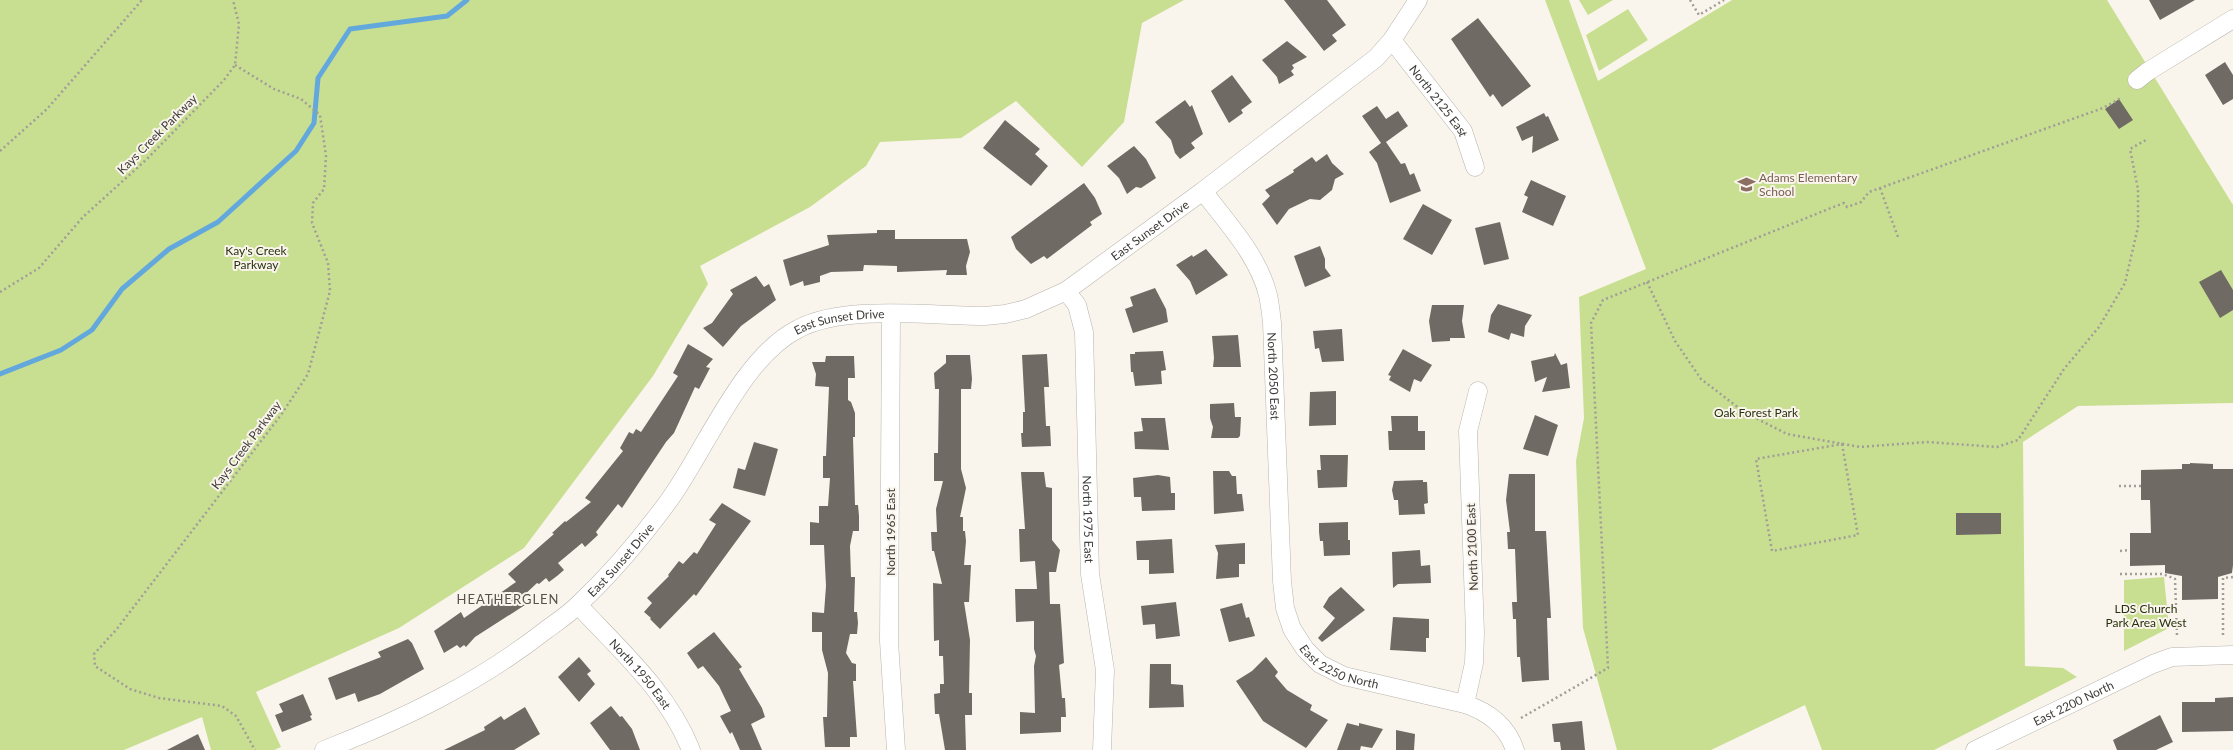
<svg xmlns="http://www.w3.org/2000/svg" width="2233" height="750" font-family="Lato,sans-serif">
<rect width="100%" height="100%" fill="#faf5ec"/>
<path fill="#c8df92" d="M 0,0 L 1184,0 L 1142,23 L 1124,122 L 1082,167 L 1016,101 L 961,138 L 880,142 L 866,166 L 810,207 L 700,266 L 708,284 L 653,376 L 524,548 L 399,628 L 256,692 L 281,747 L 274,750 L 211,750 L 202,717 L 124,750 L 0,750 Z
M 1545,0 L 1569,0 L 1598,81 L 1732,0 L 2107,0 L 2233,205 L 2233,403 L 2078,406 L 2023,442 L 2025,666 L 2063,668 L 2077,677 L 1934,750 L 1822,750 L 1805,705 L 1711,750 L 1617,750 L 1583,628 L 1576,461 L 1584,418 L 1579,297 L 1646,269 Z
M 1579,0 L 1613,0 L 1588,15 Z
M 1628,9 L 1648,40 L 1599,71 L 1586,35 Z
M 2164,577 L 2169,628 L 2124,651 L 2124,580 Z"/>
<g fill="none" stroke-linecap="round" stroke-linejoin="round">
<path stroke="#63a8dd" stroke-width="5" d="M 0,374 L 61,350 L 92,330 L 122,289 L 169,249 L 218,222 L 296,151 L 314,123 L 318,78 L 350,29 L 447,16 L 467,0"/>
</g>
<path fill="#706a64" d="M 1284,0 L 1327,0 L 1346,25 L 1332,35 L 1337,41 L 1324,51 Z
M 2149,0 L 2195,0 L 2160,20 Z
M 1478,18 L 1531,86 L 1502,107 L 1493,94 L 1490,97 L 1451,39 Z
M 1287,41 L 1307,57 L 1292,65 L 1294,68 L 1291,71 L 1294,75 L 1279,84 L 1277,77 L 1262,60 Z
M 2225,62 L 2233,75 L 2233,99 L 2223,105 L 2205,75 Z
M 1232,75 L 1252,102 L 1241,110 L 1243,113 L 1229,123 L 1211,91 Z
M 2119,99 L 2133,120 L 2119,129 L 2105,109 Z
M 1185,100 L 1190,107 L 1192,105 L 1203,134 L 1191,143 L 1195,148 L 1180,159 L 1175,153 L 1171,140 L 1155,122 Z
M 1377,106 L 1386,119 L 1398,111 L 1408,126 L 1386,142 L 1401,164 L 1405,163 L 1410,175 L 1414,173 L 1421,191 L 1390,203 L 1377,163 L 1369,152 L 1381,143 L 1362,116 Z
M 1544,113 L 1546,117 L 1548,116 L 1559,140 L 1532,153 L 1533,136 L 1522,141 L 1516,127 Z
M 1005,120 L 1040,149 L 1035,154 L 1048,166 L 1031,186 L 983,148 Z
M 1134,146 L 1146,159 L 1156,178 L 1141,188 L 1136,187 L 1127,194 L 1119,178 L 1107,166 Z
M 1327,154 L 1332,163 L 1344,174 L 1335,179 L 1332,190 L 1320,200 L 1310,199 L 1289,209 L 1277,225 L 1262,204 L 1270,196 L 1265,190 L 1294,172 L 1293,170 L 1312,157 L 1316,162 Z
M 1531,180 L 1566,196 L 1553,226 L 1522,212 L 1528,197 L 1524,195 Z
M 1084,183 L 1095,198 L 1102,214 L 1090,222 L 1092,225 L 1047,259 L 1044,256 L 1031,264 L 1016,249 L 1011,237 Z
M 1423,204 L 1452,220 L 1432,255 L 1403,239 Z
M 1500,222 L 1509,259 L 1484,265 L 1475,228 Z
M 877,230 L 895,230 L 895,239 L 967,239 L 970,252 L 966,266 L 967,275 L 946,275 L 947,270 L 897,272 L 897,266 L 864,265 L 863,271 L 831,272 L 820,276 L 820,282 L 804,286 L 803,281 L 790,286 L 783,260 L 829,245 L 827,235 L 877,233 Z
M 1320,246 L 1325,259 L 1325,268 L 1331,276 L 1305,287 L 1294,256 Z
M 1206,249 L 1228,275 L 1196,295 L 1190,281 L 1176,265 L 1192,255 L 1193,257 Z
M 2221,270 L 2233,290 L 2233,310 L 2220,318 L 2199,282 Z
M 756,276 L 764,287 L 769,284 L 776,300 L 741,326 L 723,347 L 703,328 L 712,323 L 733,294 L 730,290 Z
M 1155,288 L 1166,309 L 1168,322 L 1133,333 L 1125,309 L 1133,306 L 1130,297 Z
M 1498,304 L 1532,315 L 1525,326 L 1524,337 L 1511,333 L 1509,340 L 1488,332 L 1491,315 Z
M 1432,305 L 1464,305 L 1462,321 L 1465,338 L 1450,338 L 1450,341 L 1432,342 L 1429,321 Z
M 1342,329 L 1344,361 L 1322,362 L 1319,348 L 1315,349 L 1313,331 Z
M 1238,335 L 1241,367 L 1213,367 L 1214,358 L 1212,336 Z
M 688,344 L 713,359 L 706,367 L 710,368 L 699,389 L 695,387 L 674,433 L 666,442 L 622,508 L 618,504 L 596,532 L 598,535 L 585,547 L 582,543 L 558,563 L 564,570 L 557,576 L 549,582 L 546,578 L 539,584 L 537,583 L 520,599 L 525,605 L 475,637 L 466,647 L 464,645 L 460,648 L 457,645 L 444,653 L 434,631 L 461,612 L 464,618 L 516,582 L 508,574 L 554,534 L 552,533 L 565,521 L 566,522 L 591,502 L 585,498 L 623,451 L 620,448 L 629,432 L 633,434 L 636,429 L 641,432 L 678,376 L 673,373 Z
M 1403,349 L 1432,365 L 1421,382 L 1414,379 L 1410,392 L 1389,380 L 1391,376 L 1388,375 Z
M 1163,351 L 1166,370 L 1161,371 L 1162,384 L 1135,386 L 1133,372 L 1131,372 L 1130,354 L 1135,354 L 1135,352 Z
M 1555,353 L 1561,365 L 1567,363 L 1570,388 L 1542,392 L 1547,377 L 1535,382 L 1531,361 L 1554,356 Z
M 1047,354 L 1049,387 L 1044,387 L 1046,426 L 1050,426 L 1051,446 L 1022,447 L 1021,433 L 1023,433 L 1023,412 L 1025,412 L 1022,355 Z
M 946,355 L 970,355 L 972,379 L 971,389 L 961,389 L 961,469 L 966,488 L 960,517 L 963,517 L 963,531 L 965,531 L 966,541 L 964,565 L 971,565 L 969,602 L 964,602 L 970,640 L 969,693 L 972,693 L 972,715 L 965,715 L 966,750 L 945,750 L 939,714 L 935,714 L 934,694 L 940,693 L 940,684 L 944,684 L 943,656 L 939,656 L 939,640 L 934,641 L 933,583 L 942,584 L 934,551 L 932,551 L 931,532 L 937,532 L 936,509 L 943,481 L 934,481 L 934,453 L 938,453 L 939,389 L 935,389 L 934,373 L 946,363 Z
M 826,356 L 854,356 L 855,378 L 848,378 L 848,400 L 851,402 L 855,413 L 855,437 L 853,437 L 855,505 L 858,505 L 859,516 L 859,531 L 853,531 L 850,546 L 851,577 L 855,577 L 854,612 L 857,612 L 858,623 L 857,634 L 850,634 L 846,653 L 852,663 L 856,664 L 856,681 L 853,681 L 857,737 L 850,737 L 850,747 L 825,747 L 823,717 L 827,717 L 828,673 L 822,650 L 822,632 L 812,632 L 812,612 L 824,613 L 826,586 L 824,545 L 810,545 L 810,522 L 819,523 L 819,506 L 828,506 L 830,478 L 823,478 L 823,456 L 826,456 L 829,387 L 815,386 L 816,374 L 812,362 L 825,362 Z
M 1336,391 L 1336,425 L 1309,426 L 1310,392 Z
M 1234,403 L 1235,417 L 1241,417 L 1240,436 L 1238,438 L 1211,438 L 1213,427 L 1210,418 L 1210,404 Z
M 1535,415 L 1558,425 L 1548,456 L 1523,449 Z
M 1391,416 L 1418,416 L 1418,431 L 1425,431 L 1425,450 L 1389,450 L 1388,431 L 1392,431 Z
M 1141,418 L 1165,418 L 1169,450 L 1135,449 L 1134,432 L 1143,431 Z
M 754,442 L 778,449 L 765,496 L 733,488 L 738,468 L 745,470 Z
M 1320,455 L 1348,455 L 1347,487 L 1318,488 L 1317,470 L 1321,470 Z
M 2190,463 L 2213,464 L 2213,469 L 2233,469 L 2233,565 L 2232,573 L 2218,577 L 2218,599 L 2182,600 L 2182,576 L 2165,573 L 2165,565 L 2130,566 L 2130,533 L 2151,533 L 2150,500 L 2141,500 L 2141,470 L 2182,469 L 2182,464 L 2190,464 Z
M 1213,471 L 1229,471 L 1232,476 L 1236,476 L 1237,494 L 1242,494 L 1244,511 L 1214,514 Z
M 1021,472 L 1044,472 L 1046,487 L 1052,488 L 1052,540 L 1060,550 L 1056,572 L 1049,572 L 1050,604 L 1060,604 L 1064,663 L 1059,665 L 1062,698 L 1065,698 L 1066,717 L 1061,717 L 1061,732 L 1020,734 L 1020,712 L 1035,713 L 1034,666 L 1036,656 L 1034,649 L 1034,621 L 1016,622 L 1015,589 L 1037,589 L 1035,561 L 1020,562 L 1019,529 L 1025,529 Z
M 1509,474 L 1535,474 L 1535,531 L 1546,531 L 1551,618 L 1547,618 L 1549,680 L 1522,682 L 1520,657 L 1517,657 L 1516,619 L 1513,619 L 1512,602 L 1517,602 L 1515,549 L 1508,549 L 1507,532 L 1510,532 L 1506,500 Z
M 1158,475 L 1170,477 L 1171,493 L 1175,493 L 1175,510 L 1142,511 L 1141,497 L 1134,497 L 1133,478 Z
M 1423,480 L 1423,482 L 1427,482 L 1428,503 L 1424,504 L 1425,514 L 1399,515 L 1398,500 L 1394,500 L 1392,490 L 1394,481 Z
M 722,503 L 751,521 L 696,596 L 694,594 L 660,629 L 650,619 L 651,618 L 644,612 L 652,603 L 647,598 L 669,576 L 668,575 L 679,561 L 683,564 L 694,552 L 697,554 L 716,524 L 709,520 Z
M 1956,513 L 2001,513 L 2001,534 L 1956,535 Z
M 1348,522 L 1348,540 L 1350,540 L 1350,555 L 1324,556 L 1323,541 L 1320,541 L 1319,532 L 1319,523 Z
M 1172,539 L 1174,573 L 1149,574 L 1149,560 L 1137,560 L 1136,541 Z
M 1245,543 L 1245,564 L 1239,564 L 1239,577 L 1216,579 L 1218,553 L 1215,545 Z
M 1420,550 L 1421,566 L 1430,565 L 1431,583 L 1398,584 L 1393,588 L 1392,552 Z
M 1341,587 L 1365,610 L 1322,642 L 1318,638 L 1335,618 L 1323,607 L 1329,597 Z
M 1176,602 L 1180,636 L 1156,639 L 1155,624 L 1143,625 L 1141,606 Z
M 1242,603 L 1246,618 L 1249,617 L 1255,636 L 1229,642 L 1220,609 Z
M 1393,617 L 1429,619 L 1429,638 L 1426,638 L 1426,652 L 1390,650 Z
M 714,632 L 742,667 L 739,669 L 762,708 L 765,717 L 751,724 L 762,750 L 740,750 L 732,732 L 730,734 L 720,716 L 731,711 L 719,686 L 703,666 L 698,669 L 687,653 Z
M 408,639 L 412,643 L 424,669 L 380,694 L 358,702 L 355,693 L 336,700 L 328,678 L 381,657 L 378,652 Z
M 579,657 L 591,671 L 587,674 L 595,684 L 579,702 L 558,677 Z
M 1266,657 L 1278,672 L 1275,676 L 1287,690 L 1312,705 L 1310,710 L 1328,720 L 1306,748 L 1263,721 L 1236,681 L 1252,671 Z
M 1150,664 L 1171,664 L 1171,684 L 1183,685 L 1184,707 L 1149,708 Z
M 303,694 L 312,715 L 310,716 L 312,720 L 282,732 L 275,715 L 283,712 L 279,704 Z
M 2233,697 L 2233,731 L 2182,732 L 2182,702 L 2215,702 L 2215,698 Z
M 611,706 L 620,717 L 622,716 L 632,729 L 640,750 L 610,750 L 590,723 Z
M 525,707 L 540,734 L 514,750 L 444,750 L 485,730 L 484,727 L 501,716 L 504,720 Z
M 2160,715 L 2173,742 L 2156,750 L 2117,750 L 2113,740 Z
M 1582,721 L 1585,750 L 1561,750 L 1560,742 L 1554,742 L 1552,724 Z
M 1347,723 L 1359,726 L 1359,723 L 1383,729 L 1372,748 L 1361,746 L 1360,750 L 1337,750 Z
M 1396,730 L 1415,734 L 1414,750 L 1396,750 Z
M 198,734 L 205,750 L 167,750 Z"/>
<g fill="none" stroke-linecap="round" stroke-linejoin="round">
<defs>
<g id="minor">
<path id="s1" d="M 1392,40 L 1463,131 L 1475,167"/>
<path d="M 2137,80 L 2147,72 L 2233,19"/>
<path id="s2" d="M 1203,191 C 1227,223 1258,255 1268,295 C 1270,304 1271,314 1272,323 L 1282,581 L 1285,608 L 1292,629 L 1305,649 L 1320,664 L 1344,676 L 1465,704 C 1489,712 1507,726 1515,750"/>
<path id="s3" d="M 1066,291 L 1077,305 L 1084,332 L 1090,574 L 1105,670 L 1102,750"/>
<path d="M 891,315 L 889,641 L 896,750"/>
<path id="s4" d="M 578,605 C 620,650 668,692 691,750"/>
<path d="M 1465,704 L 1474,663 L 1475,633 L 1468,431 L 1478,391"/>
<path id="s5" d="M 324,750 C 404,719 478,683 546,630 C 557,622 569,614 579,604 C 612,573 643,536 670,499 C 706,449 742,357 798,329 C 844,304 933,316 985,316 L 1005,314 L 1026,309 L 1066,291 L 1203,191 L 1376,58 L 1392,40 L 1418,0"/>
<path id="s6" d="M 1975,750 L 2153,664 L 2172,657 L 2233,655"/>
</g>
</defs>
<use href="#minor" stroke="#b8b4ac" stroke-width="19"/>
<path stroke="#a19d97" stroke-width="2.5" stroke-dasharray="2 3" stroke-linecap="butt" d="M 1690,0 L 1699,15 L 1724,0
M 235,65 L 274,89 L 301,99 L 320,115 L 326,156 L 324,189 L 313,203 L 312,223 L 328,263 L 330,291 L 308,374 L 281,415 L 116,630 L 94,654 L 95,666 L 130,689 L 159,698 L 222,706 L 236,716 L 255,750
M 0,151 L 47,109 L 142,0
M 1880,188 L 1898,237
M 1647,282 L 1675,341 L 1701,379 L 1744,412 L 1787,434 L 1860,447 L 1927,442 L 1997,447 L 2018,440 L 2064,369 L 2099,327 L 2125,283 L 2138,227 L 2138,189 L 2130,149 L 2146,140
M 0,292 L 39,268 L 83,217 L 147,159 L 224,80 L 235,65 L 239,24 L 233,0
M 1842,444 L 1858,535 L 1772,551 L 1756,459 Z
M 2119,486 L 2141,486
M 2120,551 L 2130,550
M 2120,574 L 2163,574 L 2175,579 L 2177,636
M 2223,635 L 2223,578 L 2233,577
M 1521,718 L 1608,668 L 1591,323 L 1603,300 L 1831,208 L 1844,203 L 1847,207 L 1861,202 L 1869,192 L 2103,108 L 2121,98"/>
<use href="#minor" stroke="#fff" stroke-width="18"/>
</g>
<defs>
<symbol id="school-bare" viewBox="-9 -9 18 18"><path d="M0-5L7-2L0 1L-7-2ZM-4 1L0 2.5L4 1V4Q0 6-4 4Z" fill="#8d6e63" stroke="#faf5ec" stroke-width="2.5" paint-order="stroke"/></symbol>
</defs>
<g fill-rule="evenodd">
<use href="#school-bare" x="1734" y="172" width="25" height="25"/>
</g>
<g text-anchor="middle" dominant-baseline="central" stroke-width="4" stroke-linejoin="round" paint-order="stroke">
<g font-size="12" fill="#3d3b38" stroke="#faf5ec">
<text stroke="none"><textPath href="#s1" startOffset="77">North 2125 East</textPath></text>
<text transform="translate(157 134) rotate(-45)">Kays Creek Parkway</text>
<text stroke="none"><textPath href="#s5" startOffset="1028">East Sunset Drive</textPath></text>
<text stroke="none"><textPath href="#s5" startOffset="692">East Sunset Drive</textPath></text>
<text stroke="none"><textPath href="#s2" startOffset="205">North 2050 East</textPath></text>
<text transform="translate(246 445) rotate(-53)">Kays Creek Parkway</text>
<text stroke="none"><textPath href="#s3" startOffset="233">North 1975 East</textPath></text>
<text transform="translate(890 532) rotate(-90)">North 1965 East</text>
<text transform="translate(1472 547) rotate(-92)">North 2100 East</text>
<text stroke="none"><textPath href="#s5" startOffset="356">East Sunset Drive</textPath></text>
<text stroke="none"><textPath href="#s2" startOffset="523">East 2250 North</textPath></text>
<text stroke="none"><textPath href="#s4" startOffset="93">North 1950 East</textPath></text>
<text stroke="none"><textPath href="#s6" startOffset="109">East 2200 North</textPath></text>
</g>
<g font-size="12" fill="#785e54" stroke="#faf5ec" text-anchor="start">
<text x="1759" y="177">Adams Elementary<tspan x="1759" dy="14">School</tspan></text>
</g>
<g font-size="12" fill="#283110" stroke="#faf5ec">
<text x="256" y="250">Kay's Creek<tspan x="256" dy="14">Parkway</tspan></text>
<text x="1756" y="412">Oak Forest Park</text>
<text x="2146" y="608">LDS Church<tspan x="2146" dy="14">Park Area West</tspan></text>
</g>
<g font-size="13" letter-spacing="1" fill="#56524b" stroke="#faf5ec">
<text x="508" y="599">HEATHERGLEN</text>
</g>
</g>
</svg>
